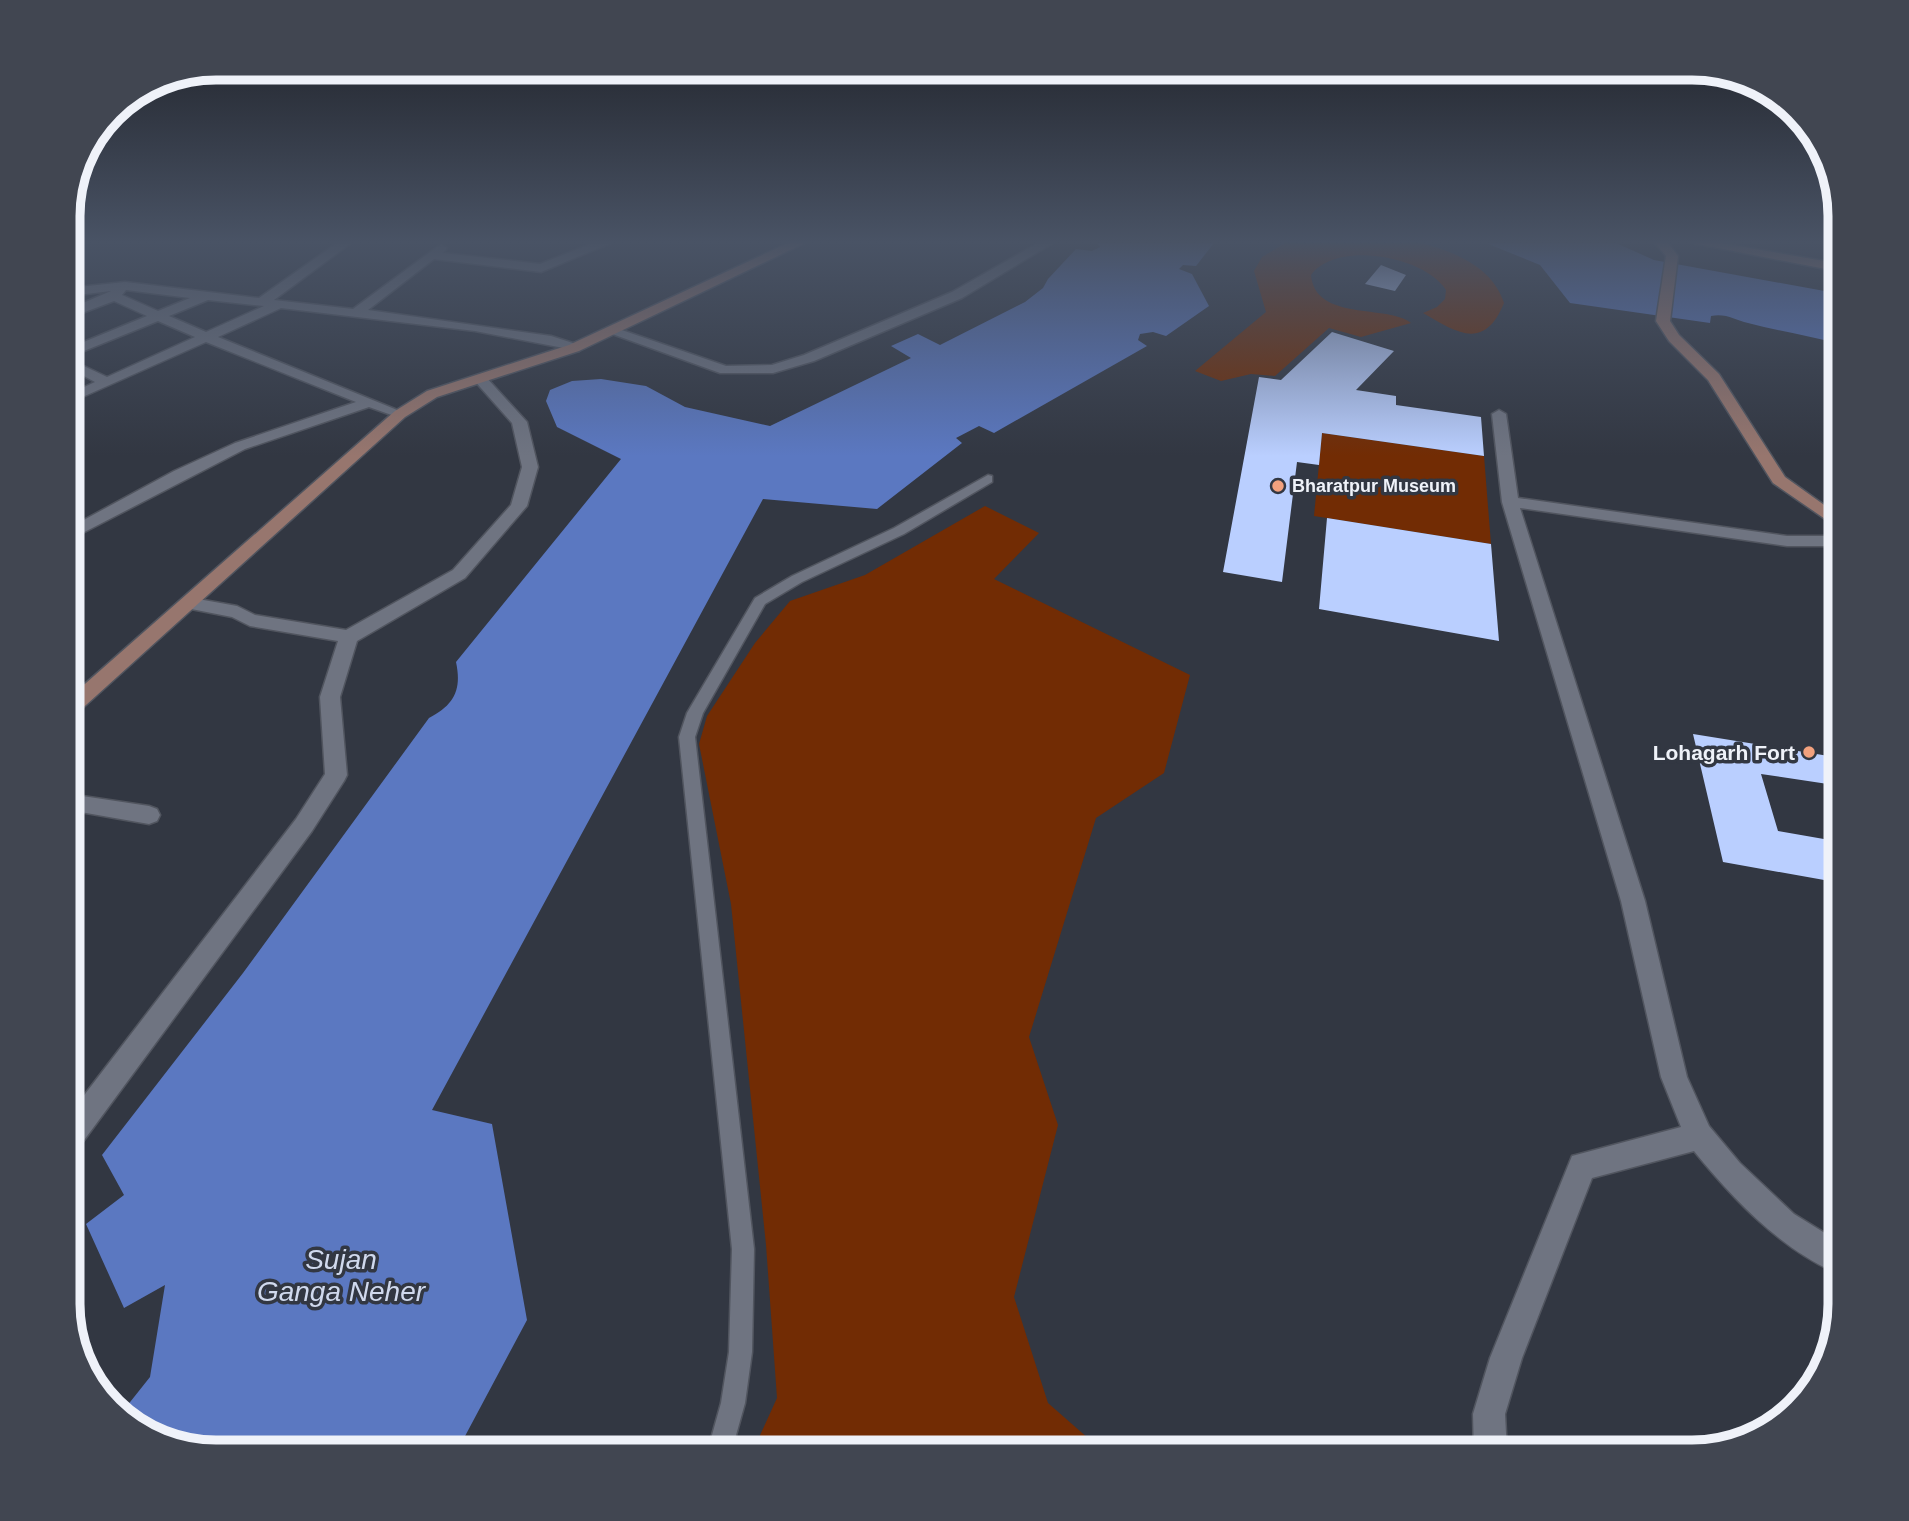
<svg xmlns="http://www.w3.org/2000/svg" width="1909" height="1521" font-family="Helvetica,sans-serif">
<rect width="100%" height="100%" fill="#323742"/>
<path fill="#722c04" d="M 1285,243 L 1421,243 C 1456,252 1493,268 1504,303 C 1484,352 1456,332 1423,313 L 1437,307 L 1445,299 L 1446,290 C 1424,256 1337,240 1311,275 C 1315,322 1388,304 1411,323 L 1361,337 L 1329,328 L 1275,376 L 1251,374 L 1221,381 L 1195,371 L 1266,312 L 1254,271 L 1262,257 Z
M 1322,433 L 1484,456 L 1491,544 L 1314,516 Z
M 985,506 L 1039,533 L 994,579 L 1190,675 L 1164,773 L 1096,818 L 1029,1037 L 1058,1125 L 1014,1297 L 1048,1403 L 1105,1453 L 752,1453 L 777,1398 L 766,1245 L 731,904 L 699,744 L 707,716 L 755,643 L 790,601 L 865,575 Z"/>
<path fill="#5b78c1" d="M 1098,243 L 1214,243 L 1196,266 L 1183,265 L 1179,269 L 1192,274 L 1209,306 L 1166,336 L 1153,332 L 1140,334 L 1138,340 L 1147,346 L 994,433 L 979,426 L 956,438 L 962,443 L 877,509 L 763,499 L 432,1110 L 492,1124 L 527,1320 L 456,1453 L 216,1453 L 168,1445 L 119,1416 L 150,1377 L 165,1285 L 124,1308 L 86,1224 L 124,1195 L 102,1155 L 243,973 L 429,718 C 454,705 462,690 456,662 L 621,459 L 557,427 L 546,401 L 550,390 L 572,381 L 601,379 L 646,386 L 685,407 L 770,426 L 911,358 L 891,346 L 918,334 L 940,345 L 1025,302 L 1043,288 L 1048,279 L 1076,249 L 1092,251 L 1100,247 Z
M 1486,243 L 1616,243 L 1654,260 L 1841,294 L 1841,344 C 1810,336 1779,331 1748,323 C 1735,320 1726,313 1711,316 L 1710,323 L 1570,303 L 1540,265 Z"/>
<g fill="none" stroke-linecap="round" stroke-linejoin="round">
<path fill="#5b78c1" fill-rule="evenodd" d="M 69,243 L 80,243 L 69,249 Z"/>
</g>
<path fill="#bacfff" d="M 1381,265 L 1406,275 L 1395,291 L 1365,284 Z
M 1332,332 L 1394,351 L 1356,390 L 1396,396 L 1396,405 L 1481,417 L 1484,456 L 1322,433 L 1319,465 L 1297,462 L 1282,582 L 1223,572 L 1259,377 L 1281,380 Z
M 1327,518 L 1491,544 L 1499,641 L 1319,609 Z
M 1693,734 L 1841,758 L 1841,786 L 1761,774 L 1778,831 L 1841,842 L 1841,883 L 1723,862 Z"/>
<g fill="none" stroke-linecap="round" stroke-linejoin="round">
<defs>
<path id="lane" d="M 988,475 L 992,476 L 992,482 L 904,534 L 802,582 L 765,604 L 703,713 L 695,737 L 754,1249 L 752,1352 L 745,1403 L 731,1453 L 707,1453 L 721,1403 L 729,1352 L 732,1249 L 679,737 L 687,713 L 755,598 L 792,576 L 894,528 Z"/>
<path id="street" d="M 337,243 L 351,243 L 274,300 L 353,309 L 441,244 L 447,248 L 443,253 L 540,264 L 593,243 L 611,243 L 541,272 L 434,259 L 368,310 L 551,336 L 579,345 L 579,351 L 475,331 L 281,308 L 218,337 L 407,414 L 400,418 L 369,407 L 245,449 L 69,540 L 69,528 L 174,471 L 235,443 L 356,402 L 206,342 L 69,403 L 69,394 L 95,382 L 69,368 L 69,359 L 107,377 L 195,337 L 158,321 L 69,357 L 69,348 L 147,316 L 114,301 L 69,318 L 69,309 L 111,291 L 69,296 L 69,288 L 125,282 L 259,298 ZM 126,290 L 190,298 L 158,311 L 122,295 ZM 208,300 L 264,306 L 206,332 L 169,316 Z
M 1038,243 L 1053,243 L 962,298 L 814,361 L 773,373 L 720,373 L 604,331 L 616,328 L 726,366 L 772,365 L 804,355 L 952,292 Z
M 480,375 L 485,376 L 527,422 L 538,467 L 527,506 L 465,578 L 357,641 L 340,697 L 347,775 L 344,781 L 312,831 L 79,1147 L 69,1150 L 69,1115 L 296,819 L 325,774 L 320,697 L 338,641 L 250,626 L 232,617 L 181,607 L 178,603 L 187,597 L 237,606 L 255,615 L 346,630 L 453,570 L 511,505 L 522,467 L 512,423 L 473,379 Z
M 1499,410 L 1506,414 L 1518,498 L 1787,536 L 1841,536 L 1841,546 L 1787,546 L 1520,508 L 1645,901 L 1687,1077 L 1709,1126 L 1740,1163 L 1794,1214 L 1841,1243 L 1841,1275 C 1781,1250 1734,1200 1694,1151 L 1592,1178 L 1522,1358 L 1505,1414 L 1507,1453 L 1474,1453 L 1473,1414 L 1490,1358 L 1572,1156 L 1681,1127 L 1661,1077 L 1621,901 L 1502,502 L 1492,414 Z
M 69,678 L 94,687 L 97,692 L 94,697 L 87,699 L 69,692 Z
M 69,794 L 149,806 L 157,809 L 160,815 L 157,821 L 149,824 L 69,810 Z"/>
<path id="secondary" d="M 788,243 L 805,243 L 579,351 L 437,397 L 405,417 L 76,714 L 69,716 L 69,698 L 395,411 L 427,391 L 569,345 Z
M 1655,243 L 1668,243 L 1678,256 L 1670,321 L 1679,335 L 1719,374 L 1785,477 L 1841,517 L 1841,530 L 1773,483 L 1708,380 L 1669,341 L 1656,321 L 1666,256 Z
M 1692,243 L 1721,243 L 1841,264 L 1841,272 Z"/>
</defs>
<use href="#lane" stroke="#51555f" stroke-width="3"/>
<use href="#street" stroke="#51555f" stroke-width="3"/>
<use href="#secondary" stroke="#51555f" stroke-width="3"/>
<use href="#lane" fill="#6f7481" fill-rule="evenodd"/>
<use href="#street" fill="#6f7481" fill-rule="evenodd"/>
<use href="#secondary" fill="#97766e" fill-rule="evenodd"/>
</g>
<linearGradient id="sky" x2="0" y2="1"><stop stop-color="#1c1e24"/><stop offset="0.53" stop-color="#495365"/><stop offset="1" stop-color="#495365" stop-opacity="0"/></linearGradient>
<rect width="1909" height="456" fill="url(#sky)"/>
<g fill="#f2a17e" stroke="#323742" stroke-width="2.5">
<circle cx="1278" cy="486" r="7"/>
<circle cx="1809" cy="752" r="7"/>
</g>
<g text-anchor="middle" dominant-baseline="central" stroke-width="7" stroke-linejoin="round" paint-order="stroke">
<g font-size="18" font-weight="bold" fill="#eff2f9" stroke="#323742" text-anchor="start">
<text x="1292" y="486">Bharatpur Museum</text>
</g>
<g font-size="21" font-weight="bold" fill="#eff2f9" stroke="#323742" text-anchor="end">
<text x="1795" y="752">Lohagarh Fort</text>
</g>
<g font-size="28" font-style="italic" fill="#d0d9ed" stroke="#323742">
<text x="341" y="1259">Sujan<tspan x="341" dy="32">Ganga Neher</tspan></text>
</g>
</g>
<path d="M0 0H1909V1521H0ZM216 80H1692A136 136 0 0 1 1828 216V1304A136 136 0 0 1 1692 1440H216A136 136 0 0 1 80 1304V216A136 136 0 0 1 216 80Z" fill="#414651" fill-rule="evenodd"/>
<path fill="none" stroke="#eff2f9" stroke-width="9" d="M216 80H1692A136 136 0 0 1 1828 216V1304A136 136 0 0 1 1692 1440H216A136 136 0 0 1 80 1304V216A136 136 0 0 1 216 80Z"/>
</svg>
